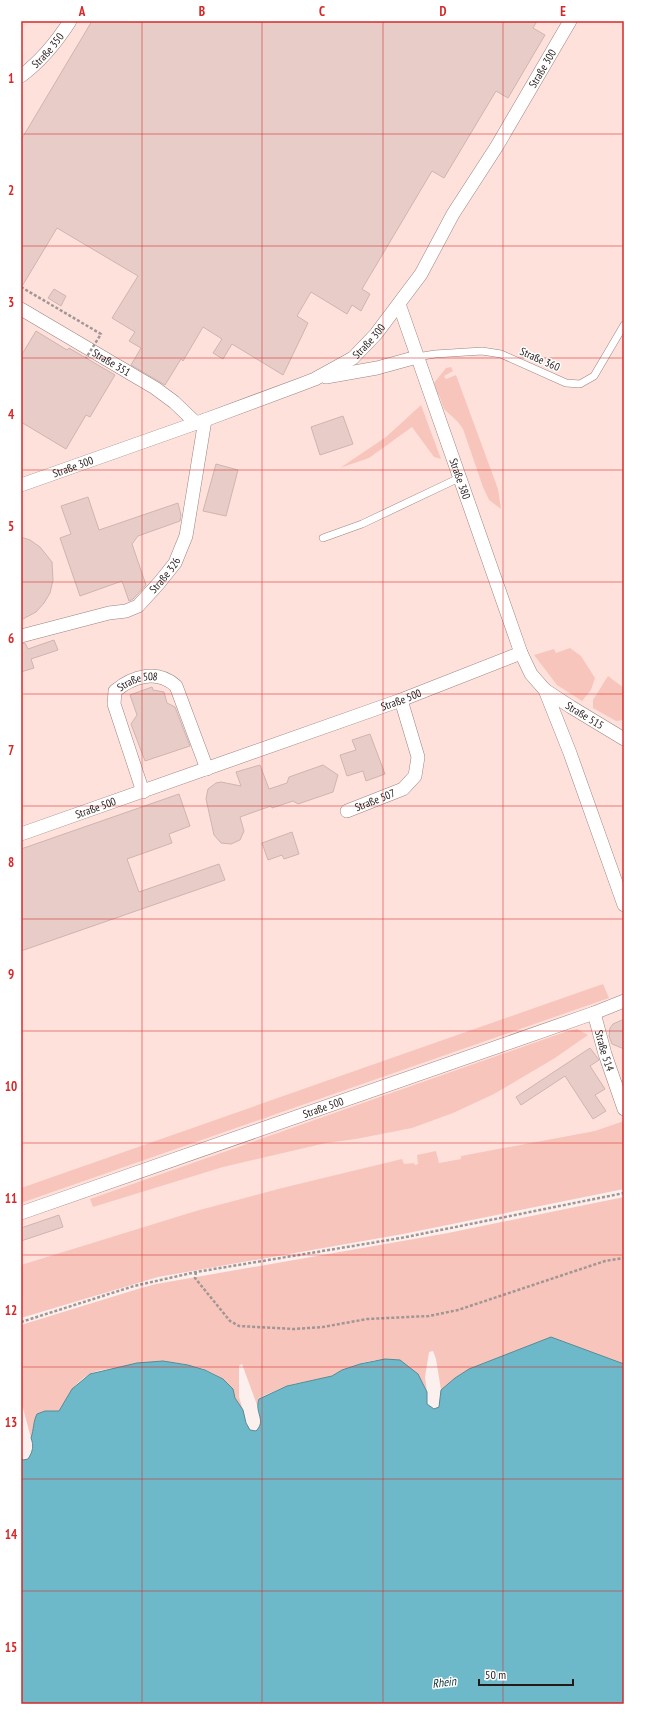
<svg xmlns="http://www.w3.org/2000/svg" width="645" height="1725" font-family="'PT Sans Narrow',sans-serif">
<rect width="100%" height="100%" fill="#fbf0ee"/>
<path fill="#ffe1dc" d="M 21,21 L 624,21 L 624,1130 L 21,1272 Z"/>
<path fill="#f8c5bc" d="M 451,367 L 453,371 L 444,376 L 446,379 L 456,375 L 498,489 L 501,509 L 489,500 L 483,487 L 463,429 L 458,422 L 444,409 L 439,395 L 438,395 L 434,383 L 446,368 Z
M 421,405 L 441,459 L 434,457 L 412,427 L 369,458 L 340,468 L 386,437 Z
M 570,648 L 581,656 L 595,678 L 591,690 L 582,701 L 557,685 L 534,655 L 554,649 L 556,653 Z
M 608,676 L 624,688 L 624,720 L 616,721 L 593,708 L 593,700 Z
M 603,984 L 609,998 L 21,1203 L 21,1188 Z
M 577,1029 L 588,1035 L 555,1058 L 494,1094 L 453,1113 L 412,1128 L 356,1139 L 326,1143 L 223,1167 L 93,1207 L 90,1199 L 565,1032 Z
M 624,1121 L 624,1189 L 403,1234 L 158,1277 L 21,1318 L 21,1265 L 196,1211 L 282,1188 L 402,1159 L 404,1164 L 414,1163 L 415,1165 L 418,1164 L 417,1155 L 436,1151 L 439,1163 L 461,1159 L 461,1156 L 595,1131 Z
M 624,1197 L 624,1364 L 551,1337 L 469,1369 L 455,1378 L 441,1390 L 436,1359 L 433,1351 L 429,1352 L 425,1377 L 427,1392 C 411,1352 377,1355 343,1370 C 339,1371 336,1375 332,1376 C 318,1381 302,1381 287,1386 C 278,1389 268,1394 259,1398 L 257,1405 L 242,1364 L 239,1366 L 239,1397 L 243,1410 C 240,1406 236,1402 235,1397 C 232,1390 231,1385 224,1380 C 194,1358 156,1360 123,1367 C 112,1369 100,1369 90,1374 C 74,1382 68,1397 59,1411 L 45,1411 L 34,1421 L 35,1429 L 31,1438 L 21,1401 L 21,1325 L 141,1288 L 156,1284 L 448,1233 Z"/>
<path fill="#6eb9c9" stroke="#588a94" d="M 551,1337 L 624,1364 L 624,1704 L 21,1704 L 21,1457 L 23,1460 L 28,1459 C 33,1451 34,1446 31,1438 C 34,1429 33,1422 37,1414 L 45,1411 L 59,1411 L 72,1389 L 90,1374 L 137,1363 L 163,1361 L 188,1365 L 205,1370 L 223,1379 L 233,1389 L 235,1398 L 243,1410 L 246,1423 L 250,1430 L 256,1431 C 267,1420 254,1413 259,1399 L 287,1386 L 332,1376 L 342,1370 L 360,1364 L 385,1359 L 400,1360 L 418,1374 L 427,1392 L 427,1404 L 434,1409 L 439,1407 L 441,1390 L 455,1378 L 469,1369 Z"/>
<path fill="#e7ccc7" stroke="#cfb4b0" d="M 92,21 L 537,21 L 533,28 L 545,35 L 508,98 L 496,91 L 444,178 L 432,171 L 362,289 L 370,294 L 361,311 L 352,305 L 347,314 L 311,292 L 297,316 L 308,323 L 283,375 L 232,344 L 223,359 L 213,353 L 222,339 L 203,327 L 183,361 L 181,359 L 165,385 L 131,365 L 141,348 L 129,341 L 135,332 L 112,318 L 138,276 L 57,228 L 21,288 L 21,140 Z
M 54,289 L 66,296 L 61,306 L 48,298 Z
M 36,331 L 67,350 L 69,348 L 115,375 L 90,417 L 86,415 L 66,449 L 21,422 L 21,356 Z
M 343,416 L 353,444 L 320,455 L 311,427 Z
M 216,464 L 238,470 L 226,516 L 203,511 Z
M 88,497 L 99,530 L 178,503 L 181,515 L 180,521 L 138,536 L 132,544 L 146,585 L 133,599 L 129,601 L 122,581 L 80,596 L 60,538 L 71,534 L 61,506 Z
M 21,537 L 30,540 L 40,547 L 52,562 L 53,580 L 50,593 L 44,603 L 36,612 L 21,620 Z
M 54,640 L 58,650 L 31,659 L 34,668 L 21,672 L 21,644 L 25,643 L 28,649 Z
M 152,687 L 153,690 L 164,692 L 167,703 L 175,707 L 190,746 L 145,761 L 131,724 L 137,715 L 130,695 Z
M 370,734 L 385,774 L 366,781 L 363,771 L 347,776 L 340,755 L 356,750 L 352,740 Z
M 260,765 L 269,789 L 287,783 L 289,777 L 323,765 L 338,775 L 333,792 L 298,804 L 293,801 L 272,808 L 271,806 L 240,817 L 244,831 L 240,840 L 231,844 L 221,843 L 214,835 L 206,799 L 208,789 L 216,783 L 221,782 L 241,786 L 236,772 Z
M 179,794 L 190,826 L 169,834 L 172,843 L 127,859 L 139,892 L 219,864 L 225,880 L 21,951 L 21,849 Z
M 292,832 L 299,854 L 284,859 L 282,855 L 268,860 L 262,843 Z
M 624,1019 L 624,1049 L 612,1044 L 609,1036 L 610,1028 L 613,1024 Z
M 590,1048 L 599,1060 L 590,1066 L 605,1089 L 595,1095 L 606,1111 L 593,1119 L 565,1076 L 521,1105 L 516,1097 Z
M 59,1215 L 63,1227 L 21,1241 L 21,1228 Z"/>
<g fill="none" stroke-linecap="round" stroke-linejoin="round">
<defs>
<path id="service" d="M 417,357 L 435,354 L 482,351 L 501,354 L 566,383 L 580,384 L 594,376 L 624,325
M 323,538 L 362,524 L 459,478"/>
<g id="minor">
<path id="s1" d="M 21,76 C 41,61 56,43 70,21"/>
<path id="s2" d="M 399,304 L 521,653 L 531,674 L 545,690 L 570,753 L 624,905"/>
<path id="s3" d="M 21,309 L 155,388 L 174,402 L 196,423"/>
<path d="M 326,377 L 377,368 L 417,357"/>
<path id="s4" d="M 21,485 L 205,420 L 302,384 L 315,379 L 353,358 L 376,334 L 421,274 L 453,214 L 497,146 L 570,21"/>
<path id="s5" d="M 21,636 L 109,613 L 126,611 L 138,606 L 159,583 L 175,563 L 186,536 L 205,420"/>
<path id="s6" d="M 545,690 L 571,707 L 624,739"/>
<path id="s7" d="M 143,792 L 114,704 L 115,691 C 133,676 157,669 176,686 L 207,769"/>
<path id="s8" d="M 347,811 L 403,789 L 415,776 L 418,757 L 401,700"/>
<path id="s9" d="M 21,834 L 401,700 L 521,653"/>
<path id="s10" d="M 594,1013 L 605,1054 L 624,1109"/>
<path id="s11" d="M 21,1213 L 594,1013 L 624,1001"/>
</g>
</defs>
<use href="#service" stroke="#9d837f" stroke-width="8"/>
<use href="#minor" stroke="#9d837f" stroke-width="14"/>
<path stroke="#a09694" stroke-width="2.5" stroke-dasharray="3 2" stroke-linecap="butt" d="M 196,1272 L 195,1278 L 230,1321 L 239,1326 L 294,1329 L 323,1327 L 367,1319 L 429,1316 L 458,1310 L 605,1261 L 624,1258
M 21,1322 L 134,1286 L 196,1272 L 401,1238 L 624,1193"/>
<use href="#service" stroke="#fff" stroke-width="7"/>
<use href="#minor" stroke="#fff" stroke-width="13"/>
<path stroke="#a09694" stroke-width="2.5" stroke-dasharray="3 2" stroke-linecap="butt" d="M 21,287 L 101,334 L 86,358"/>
</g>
<path fill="none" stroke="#d62828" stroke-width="1" stroke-opacity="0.55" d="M 142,21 L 142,1704M 262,21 L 262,1704M 383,21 L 383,1704M 503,21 L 503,1704M 21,134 L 624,134M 21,246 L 624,246M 21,358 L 624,358M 21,470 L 624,470M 21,582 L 624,582M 21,694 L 624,694M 21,806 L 624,806M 21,919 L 624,919M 21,1031 L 624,1031M 21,1143 L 624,1143M 21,1255 L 624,1255M 21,1367 L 624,1367M 21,1479 L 624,1479M 21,1591 L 624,1591"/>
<g text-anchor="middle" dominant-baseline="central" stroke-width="3" stroke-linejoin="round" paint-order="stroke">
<g font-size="11" fill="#241b19" stroke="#fff">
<text stroke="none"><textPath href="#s1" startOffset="37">Straße 350</textPath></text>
<text stroke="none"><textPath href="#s4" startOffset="703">Straße 300</textPath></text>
<text stroke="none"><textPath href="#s4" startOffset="379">Straße 300</textPath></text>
<text transform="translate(540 359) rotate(24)">Straße 360</text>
<text stroke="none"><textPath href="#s3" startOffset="105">Straße 351</textPath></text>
<text stroke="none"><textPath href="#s4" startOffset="55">Straße 300</textPath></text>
<text stroke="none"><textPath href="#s2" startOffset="185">Straße 380</textPath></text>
<text stroke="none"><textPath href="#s5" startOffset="162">Straße 326</textPath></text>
<text stroke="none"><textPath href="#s7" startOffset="131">Straße 508</textPath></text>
<text stroke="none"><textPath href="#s9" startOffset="403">Straße 500</textPath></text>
<text stroke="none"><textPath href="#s6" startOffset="47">Straße 515</textPath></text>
<text stroke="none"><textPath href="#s8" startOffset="30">Straße 507</textPath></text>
<text stroke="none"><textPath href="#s9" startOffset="79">Straße 500</textPath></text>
<text stroke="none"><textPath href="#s10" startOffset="39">Straße 514</textPath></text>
<text stroke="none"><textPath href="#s11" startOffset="320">Straße 500</textPath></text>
</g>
<g font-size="12" font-style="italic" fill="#0d323a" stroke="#fff">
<text transform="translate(444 1682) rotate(-7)">Rhein</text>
</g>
</g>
<rect width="645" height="1725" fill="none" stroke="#ffffff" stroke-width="44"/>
<path d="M479 1679v6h94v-6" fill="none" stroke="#241b19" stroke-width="2"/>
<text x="485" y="1679" font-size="12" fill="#241b19" stroke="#ffffff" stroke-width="3" paint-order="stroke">50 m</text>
<rect x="22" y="22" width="601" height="1681" fill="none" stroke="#d62828" stroke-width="1.5"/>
<g font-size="13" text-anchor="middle" font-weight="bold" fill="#d62828">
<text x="82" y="16">A</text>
<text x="202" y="16">B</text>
<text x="322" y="16">C</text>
<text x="443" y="16">D</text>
<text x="563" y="16">E</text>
<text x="11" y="83">1</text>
<text x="11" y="195">2</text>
<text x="11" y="307">3</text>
<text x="11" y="419">4</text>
<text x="11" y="531">5</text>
<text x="11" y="643">6</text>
<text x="11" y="755">7</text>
<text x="11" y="867">8</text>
<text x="11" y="979">9</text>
<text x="11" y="1091">10</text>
<text x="11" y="1203">11</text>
<text x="11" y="1315">12</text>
<text x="11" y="1427">13</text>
<text x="11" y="1539">14</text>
<text x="11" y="1652">15</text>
</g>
</svg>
